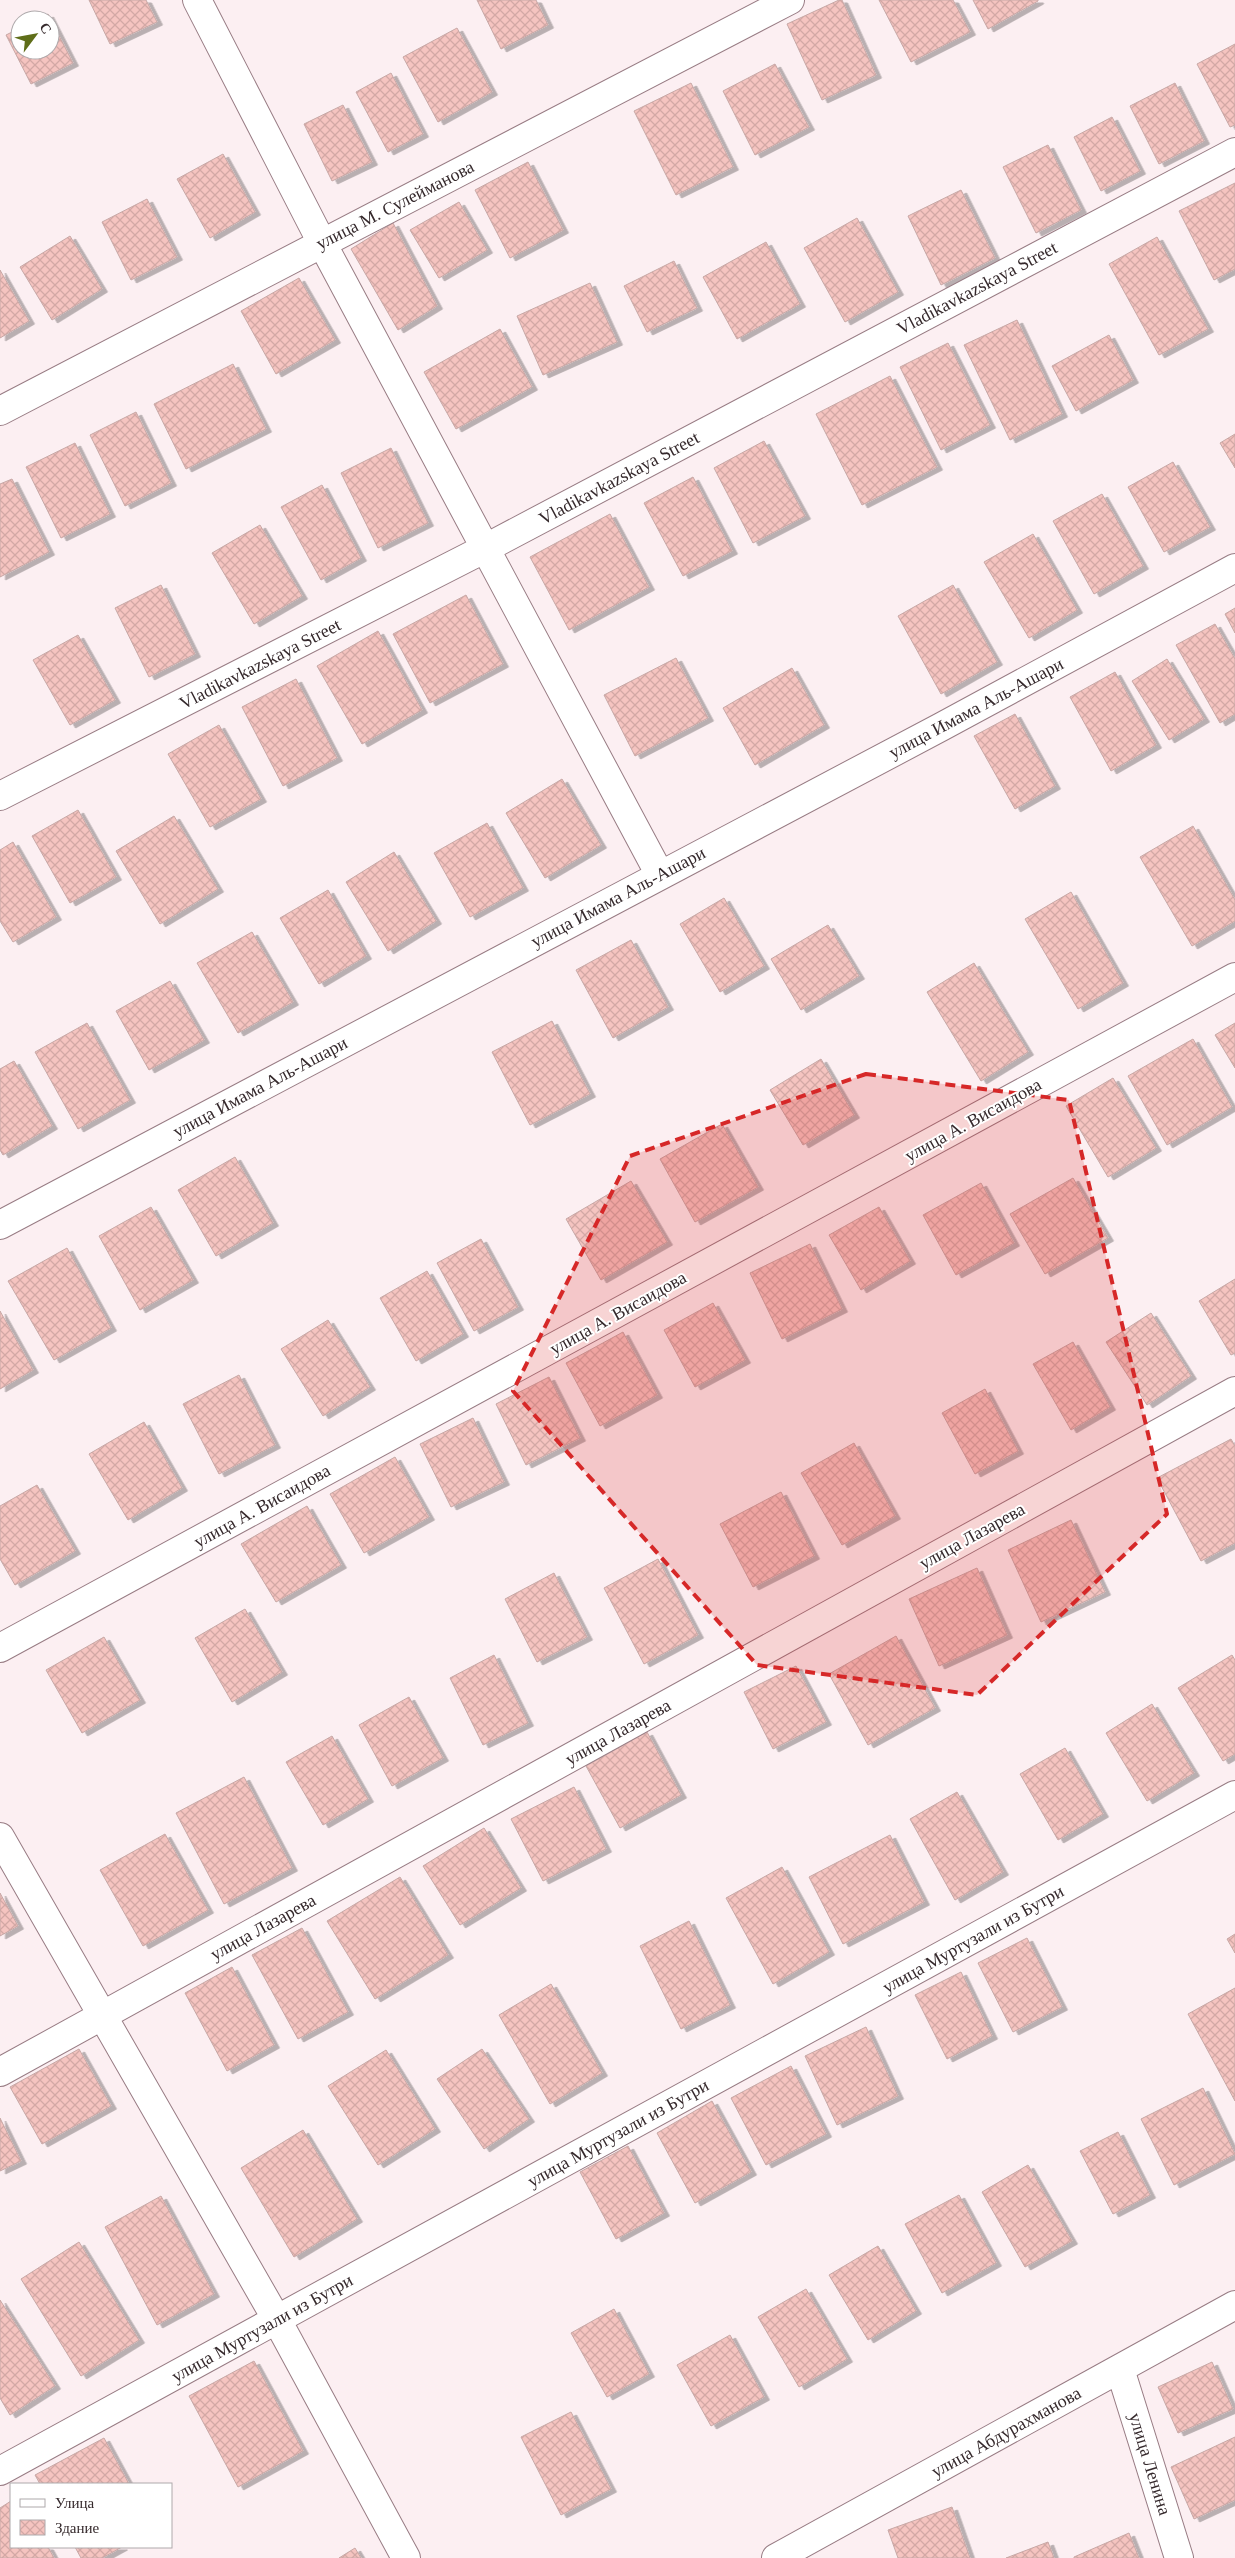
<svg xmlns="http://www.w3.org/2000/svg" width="1235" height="2558" font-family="'Times New Roman',serif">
<defs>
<pattern id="building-cross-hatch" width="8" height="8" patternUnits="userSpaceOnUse" patternTransform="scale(1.25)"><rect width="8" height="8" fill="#f5c4c0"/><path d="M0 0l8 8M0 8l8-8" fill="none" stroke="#d3a8a5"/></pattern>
<filter id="shadow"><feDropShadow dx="5.5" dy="3" stdDeviation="0" flood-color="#0004"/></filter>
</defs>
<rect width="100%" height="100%" fill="#fceff2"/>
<path fill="url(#building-cross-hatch)" stroke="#c7a8a6" filter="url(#shadow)" d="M 89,0 L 146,0 L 157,22 L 110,44 Z
M 477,0 L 536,0 L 548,25 L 501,49 Z
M 839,0 L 842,0 L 876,75 L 822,100 L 787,24 Z
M 879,0 L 953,0 L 970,32 L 911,62 Z
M 973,0 L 1038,0 L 1038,1 L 988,29 Z
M 48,14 L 73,63 L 31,84 L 6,35 L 20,28 L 20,50 L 50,50 L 50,20 L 36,20 Z
M 457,28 L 492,92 L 438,122 L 403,57 Z
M 1235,44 L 1235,125 L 1230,127 L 1197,64 Z
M 775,64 L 809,127 L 755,155 L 723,91 Z
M 391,73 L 423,134 L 388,152 L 356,92 Z
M 691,83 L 733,167 L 676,195 L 634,111 Z
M 1175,83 L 1204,141 L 1159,164 L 1130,106 Z
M 343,105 L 372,162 L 332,181 L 304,124 Z
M 1112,117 L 1140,171 L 1101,191 L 1074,137 Z
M 1048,145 L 1081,210 L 1036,233 L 1003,167 Z
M 223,154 L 255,212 L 210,238 L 177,179 Z
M 528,162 L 563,230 L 510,258 L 475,190 Z
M 1235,183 L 1235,269 L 1214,280 L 1179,211 Z
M 961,190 L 995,258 L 941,285 L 908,216 Z
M 147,199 L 177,257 L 131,280 L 102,222 Z
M 459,202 L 487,250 L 439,278 L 410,230 Z
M 857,218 L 898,292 L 845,322 L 804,248 Z
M 393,223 L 437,306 L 398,330 L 351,249 Z
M 70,236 L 102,289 L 52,320 L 20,267 Z
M 1157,237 L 1208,329 L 1159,355 L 1109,264 Z
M 766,242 L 800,304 L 737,339 L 703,277 Z
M 674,261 L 697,308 L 647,332 L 624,286 Z
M 0,270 L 29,321 L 0,338 Z
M 299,278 L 335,340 L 276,374 L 241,311 Z
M 590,283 L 617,342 L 543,375 L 517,316 Z
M 1017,320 L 1062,414 L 1010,440 L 964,345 Z
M 500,329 L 532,387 L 456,429 L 424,372 Z
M 1109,335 L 1133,380 L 1076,411 L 1052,366 Z
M 948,343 L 990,425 L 941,450 L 900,367 Z
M 233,364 L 266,429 L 186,469 L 154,404 Z
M 890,376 L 937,467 L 862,505 L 816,414 Z
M 136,412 L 171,483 L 125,506 L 90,435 Z
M 1235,434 L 1235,468 L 1220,443 Z
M 764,441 L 805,516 L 753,543 L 714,468 Z
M 75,443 L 110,514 L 61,538 L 26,467 Z
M 391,448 L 428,523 L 378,548 L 341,473 Z
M 1173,462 L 1210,527 L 1164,552 L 1128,487 Z
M 693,477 L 732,551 L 683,576 L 644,503 Z
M 12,479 L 49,552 L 0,577 L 0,484 Z
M 322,485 L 361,558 L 321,580 L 281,507 Z
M 1102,494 L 1143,566 L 1094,594 L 1053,521 Z
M 610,514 L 649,587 L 569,630 L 530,557 Z
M 260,525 L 302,596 L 254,624 L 212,553 Z
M 1033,534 L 1077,610 L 1029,638 L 984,562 Z
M 161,585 L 195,654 L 149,677 L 115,608 Z
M 953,585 L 997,662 L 941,694 L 898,616 Z
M 466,595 L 503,664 L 430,703 L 393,634 Z
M 1235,608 L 1235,633 L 1225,614 Z
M 1215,624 L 1235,659 L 1235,714 L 1220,723 L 1176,645 Z
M 378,631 L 422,710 L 362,744 L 317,666 Z
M 78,635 L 115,700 L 70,725 L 33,660 Z
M 676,658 L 708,718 L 635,756 L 604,695 Z
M 1167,659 L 1204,719 L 1169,740 L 1132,681 Z
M 792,668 L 824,725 L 755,765 L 723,708 Z
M 1115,672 L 1156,745 L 1111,771 L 1070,697 Z
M 296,679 L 337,758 L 283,786 L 242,707 Z
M 1015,714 L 1055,786 L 1015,809 L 974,736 Z
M 219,725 L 261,799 L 210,827 L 168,754 Z
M 562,779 L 601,845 L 545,878 L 506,813 Z
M 78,810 L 116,877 L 70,903 L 32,836 Z
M 174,816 L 218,889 L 160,924 L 116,851 Z
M 487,823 L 523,888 L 470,917 L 434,853 Z
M 1193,826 L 1235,900 L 1235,921 L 1192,946 L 1140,857 Z
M 13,842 L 56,917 L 13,942 L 0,921 L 0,850 Z
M 394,852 L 436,921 L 388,951 L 346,882 Z
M 328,890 L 366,956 L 319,984 L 280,918 Z
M 1071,892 L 1123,983 L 1078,1009 L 1025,919 Z
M 724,898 L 764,966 L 720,992 L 680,924 Z
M 828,925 L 859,976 L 801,1010 L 771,959 Z
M 252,932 L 293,1002 L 238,1033 L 197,963 Z
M 631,940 L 668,1007 L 613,1038 L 576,970 Z
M 974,963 L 1028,1052 L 981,1081 L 927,992 Z
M 170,981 L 204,1040 L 149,1070 L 116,1011 Z
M 552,1021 L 590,1094 L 530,1125 L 492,1052 Z
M 87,1023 L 130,1100 L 78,1129 L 35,1052 Z
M 1235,1023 L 1235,1068 L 1215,1035 Z
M 1193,1039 L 1232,1107 L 1167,1145 L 1128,1076 Z
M 821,1059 L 854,1115 L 803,1145 L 770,1090 Z
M 14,1061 L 52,1126 L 3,1155 L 0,1150 L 0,1069 Z
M 1113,1078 L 1156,1148 L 1108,1177 L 1066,1106 Z
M 722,1124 L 758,1187 L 695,1222 L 660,1159 Z
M 235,1157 L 273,1223 L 216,1256 L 178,1190 Z
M 1073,1178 L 1108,1238 L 1045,1274 L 1010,1214 Z
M 631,1181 L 667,1242 L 601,1280 L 566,1219 Z
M 981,1183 L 1014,1243 L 956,1275 L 923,1215 Z
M 151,1207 L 193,1280 L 140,1310 L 99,1236 Z
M 879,1207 L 910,1261 L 861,1290 L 829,1235 Z
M 481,1239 L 518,1307 L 474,1331 L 437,1263 Z
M 810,1244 L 842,1309 L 782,1339 L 750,1273 Z
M 67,1248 L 111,1328 L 54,1360 L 8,1281 Z
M 427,1271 L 463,1334 L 416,1361 L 380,1298 Z
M 1235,1279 L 1235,1353 L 1231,1355 L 1199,1301 Z
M 713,1303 L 745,1360 L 695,1387 L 664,1330 Z
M 0,1311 L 33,1370 L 0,1389 Z
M 1151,1313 L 1191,1376 L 1147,1405 L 1106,1342 Z
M 328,1320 L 370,1387 L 323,1416 L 281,1349 Z
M 623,1332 L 657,1395 L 600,1426 L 566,1363 Z
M 1073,1342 L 1110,1407 L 1071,1430 L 1033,1364 Z
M 239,1375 L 275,1445 L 219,1474 L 183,1404 Z
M 549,1377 L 580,1438 L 526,1465 L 496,1404 Z
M 985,1389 L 1018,1451 L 975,1474 L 942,1413 Z
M 473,1418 L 504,1482 L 451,1507 L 420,1444 Z
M 144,1422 L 182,1488 L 128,1520 L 89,1454 Z
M 1231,1439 L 1235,1446 L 1235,1543 L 1201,1561 L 1157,1478 Z
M 854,1443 L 895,1516 L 842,1545 L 801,1473 Z
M 395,1457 L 429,1517 L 364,1553 L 330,1494 Z
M 37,1485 L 75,1551 L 15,1585 L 0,1559 L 0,1506 Z
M 781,1492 L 814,1556 L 753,1587 L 720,1524 Z
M 307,1506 L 341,1565 L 276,1602 L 241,1544 Z
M 1071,1520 L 1105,1592 L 1041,1622 L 1008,1550 Z
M 658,1559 L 698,1635 L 644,1664 L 604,1588 Z
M 977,1568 L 1007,1635 L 939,1666 L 909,1599 Z
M 554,1573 L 587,1637 L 537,1662 L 505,1599 Z
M 245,1609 L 282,1672 L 232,1702 L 195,1638 Z
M 896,1636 L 935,1708 L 868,1745 L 829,1674 Z
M 104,1637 L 140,1700 L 82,1733 L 46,1670 Z
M 494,1655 L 528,1723 L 483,1745 L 450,1678 Z
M 1232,1655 L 1235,1660 L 1235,1754 L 1223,1761 L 1178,1688 Z
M 796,1666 L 826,1722 L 773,1749 L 744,1692 Z
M 409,1697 L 443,1758 L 392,1786 L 359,1725 Z
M 1152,1704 L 1194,1773 L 1147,1801 L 1106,1733 Z
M 647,1732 L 681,1795 L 620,1828 L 586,1766 Z
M 332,1736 L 368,1799 L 323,1825 L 286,1762 Z
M 1065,1748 L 1103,1814 L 1058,1840 L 1020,1774 Z
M 244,1777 L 292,1868 L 224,1904 L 176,1813 Z
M 574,1787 L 606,1849 L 543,1881 L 511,1819 Z
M 957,1792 L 1003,1872 L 955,1900 L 910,1819 Z
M 484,1828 L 521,1888 L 460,1925 L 423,1866 Z
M 165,1834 L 208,1910 L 143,1946 L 100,1870 Z
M 890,1835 L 924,1902 L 843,1944 L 809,1877 Z
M 782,1867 L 829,1952 L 773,1984 L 726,1898 Z
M 400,1877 L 448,1955 L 375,1999 L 327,1921 Z
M 0,1893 L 18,1926 L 0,1936 Z
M 689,1921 L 730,2005 L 681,2029 L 640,1946 Z
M 302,1928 L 348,2012 L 298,2039 L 252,1955 Z
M 1235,1934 L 1235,1953 L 1227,1939 Z
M 1027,1938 L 1062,2007 L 1013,2032 L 978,1963 Z
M 232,1967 L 274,2045 L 227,2071 L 185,1993 Z
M 961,1972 L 992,2036 L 947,2059 L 915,1995 Z
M 551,1984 L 602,2073 L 550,2104 L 499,2015 Z
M 1235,1988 L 1235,2101 L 1188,2014 Z
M 866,2027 L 898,2096 L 837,2125 L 805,2056 Z
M 79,2049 L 111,2106 L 42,2144 L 10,2087 Z
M 482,2049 L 529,2119 L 484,2149 L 437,2079 Z
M 386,2050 L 435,2129 L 378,2165 L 328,2086 Z
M 791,2066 L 826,2134 L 766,2165 L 731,2098 Z
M 1203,2088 L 1235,2154 L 1174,2185 L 1141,2119 Z
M 712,2101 L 751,2172 L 695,2203 L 657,2133 Z
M 0,2118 L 21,2161 L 0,2171 Z
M 303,2130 L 357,2219 L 294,2257 L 241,2168 Z
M 1118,2132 L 1150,2195 L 1113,2214 L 1080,2151 Z
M 628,2146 L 664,2213 L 616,2239 L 580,2172 Z
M 1028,2165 L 1072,2241 L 1025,2267 L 982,2192 Z
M 959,2195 L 996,2263 L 942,2293 L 905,2224 Z
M 161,2196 L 214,2294 L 157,2325 L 105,2227 Z
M 79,2242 L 139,2340 L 81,2376 L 21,2279 Z
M 878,2246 L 916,2311 L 868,2340 L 829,2275 Z
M 806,2289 L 847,2359 L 799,2387 L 758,2317 Z
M 0,2300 L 55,2386 L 10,2415 L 0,2398 Z
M 614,2309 L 649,2374 L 607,2397 L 571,2333 Z
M 730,2335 L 764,2397 L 711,2426 L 677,2365 Z
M 254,2361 L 303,2451 L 238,2487 L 189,2396 Z
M 1212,2362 L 1233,2409 L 1178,2433 L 1158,2387 Z
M 571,2412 L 611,2489 L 561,2515 L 521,2437 Z
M 1235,2437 L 1235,2500 L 1194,2519 L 1171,2467 Z
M 104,2438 L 129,2484 L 40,2484 L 35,2475 Z
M 11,2501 L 11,2547 L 48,2547 L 54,2558 L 0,2558 L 0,2508 Z
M 952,2507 L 970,2558 L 898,2558 L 888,2530 Z
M 1129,2533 L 1139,2558 L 1074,2558 L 1074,2557 Z
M 1048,2542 L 1054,2558 L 1006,2558 Z
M 75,2547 L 122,2547 L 102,2558 L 81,2558 Z
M 355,2548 L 361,2558 L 339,2558 Z"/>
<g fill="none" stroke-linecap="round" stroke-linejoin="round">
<defs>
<path id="street" d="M 197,0 L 322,243 L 660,875
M 0,411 L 790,0
M 0,796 L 486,548 L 1235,152
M 0,1225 L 941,727 L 1235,568
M 0,1648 L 1235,977
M 0,1837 L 277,2320 L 406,2558
M 0,2072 L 1235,1391
M 1120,2369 L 1179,2558
M 0,2471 L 1235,1795
M 776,2558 L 1235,2305"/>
</defs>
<use href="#street" stroke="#987c84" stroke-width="30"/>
<use href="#street" stroke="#fff" stroke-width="28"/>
</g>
<path fill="#d62828" fill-opacity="0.2" stroke="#d62828" stroke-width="4" stroke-dasharray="10 6" stroke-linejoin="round" d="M 866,1074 L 1069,1100 L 1167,1514 L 977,1695 L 757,1665 L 513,1391 L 630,1156 Z"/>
<g text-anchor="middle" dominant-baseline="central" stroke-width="4" stroke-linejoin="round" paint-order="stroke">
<g font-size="18" fill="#35292c" stroke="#fff">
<text transform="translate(395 205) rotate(-27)">улица М. Сулейманова</text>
<text transform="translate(977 288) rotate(-28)">Vladikavkazskaya Street</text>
<text transform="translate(619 478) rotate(-28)">Vladikavkazskaya Street</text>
<text transform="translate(260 664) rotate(-27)">Vladikavkazskaya Street</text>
<text transform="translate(976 708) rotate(-28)">улица Имама Аль-Ашари</text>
<text transform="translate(618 897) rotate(-28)">улица Имама Аль-Ашари</text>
<text transform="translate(260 1087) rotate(-28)">улица Имама Аль-Ашари</text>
<text transform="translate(973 1120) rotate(-29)">улица А. Висаидова</text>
<text transform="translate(618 1313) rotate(-29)">улица А. Висаидова</text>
<text transform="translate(262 1506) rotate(-29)">улица А. Висаидова</text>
<text transform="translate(972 1536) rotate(-29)">улица Лазарева</text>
<text transform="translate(618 1732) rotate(-29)">улица Лазарева</text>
<text transform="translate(263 1927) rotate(-29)">улица Лазарева</text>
<text transform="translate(973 1939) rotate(-29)">улица Муртузали из Бутри</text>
<text transform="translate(618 2133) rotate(-29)">улица Муртузали из Бутри</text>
<text transform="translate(262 2328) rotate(-29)">улица Муртузали из Бутри</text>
<text transform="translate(1006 2432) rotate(-29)">улица Абдурахманова</text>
<text transform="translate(1150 2464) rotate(73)">улица Ленина</text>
</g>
</g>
<rect x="10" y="2483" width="162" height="65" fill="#ffffff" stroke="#aea9ab"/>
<rect x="20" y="2499" width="25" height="8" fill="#ffffff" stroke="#aea9ab"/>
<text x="55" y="2508" font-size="15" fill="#35292c">Улица</text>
<rect x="20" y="2520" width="25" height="15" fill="url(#building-cross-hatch)" stroke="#aea9ab"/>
<text x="55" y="2533" font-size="15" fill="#35292c">Здание</text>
<g transform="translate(35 35) rotate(58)"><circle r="24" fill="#ffffff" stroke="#aea9ab"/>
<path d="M0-4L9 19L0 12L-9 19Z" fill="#5f6e19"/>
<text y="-8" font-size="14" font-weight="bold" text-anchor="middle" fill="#35292c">С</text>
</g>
</svg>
